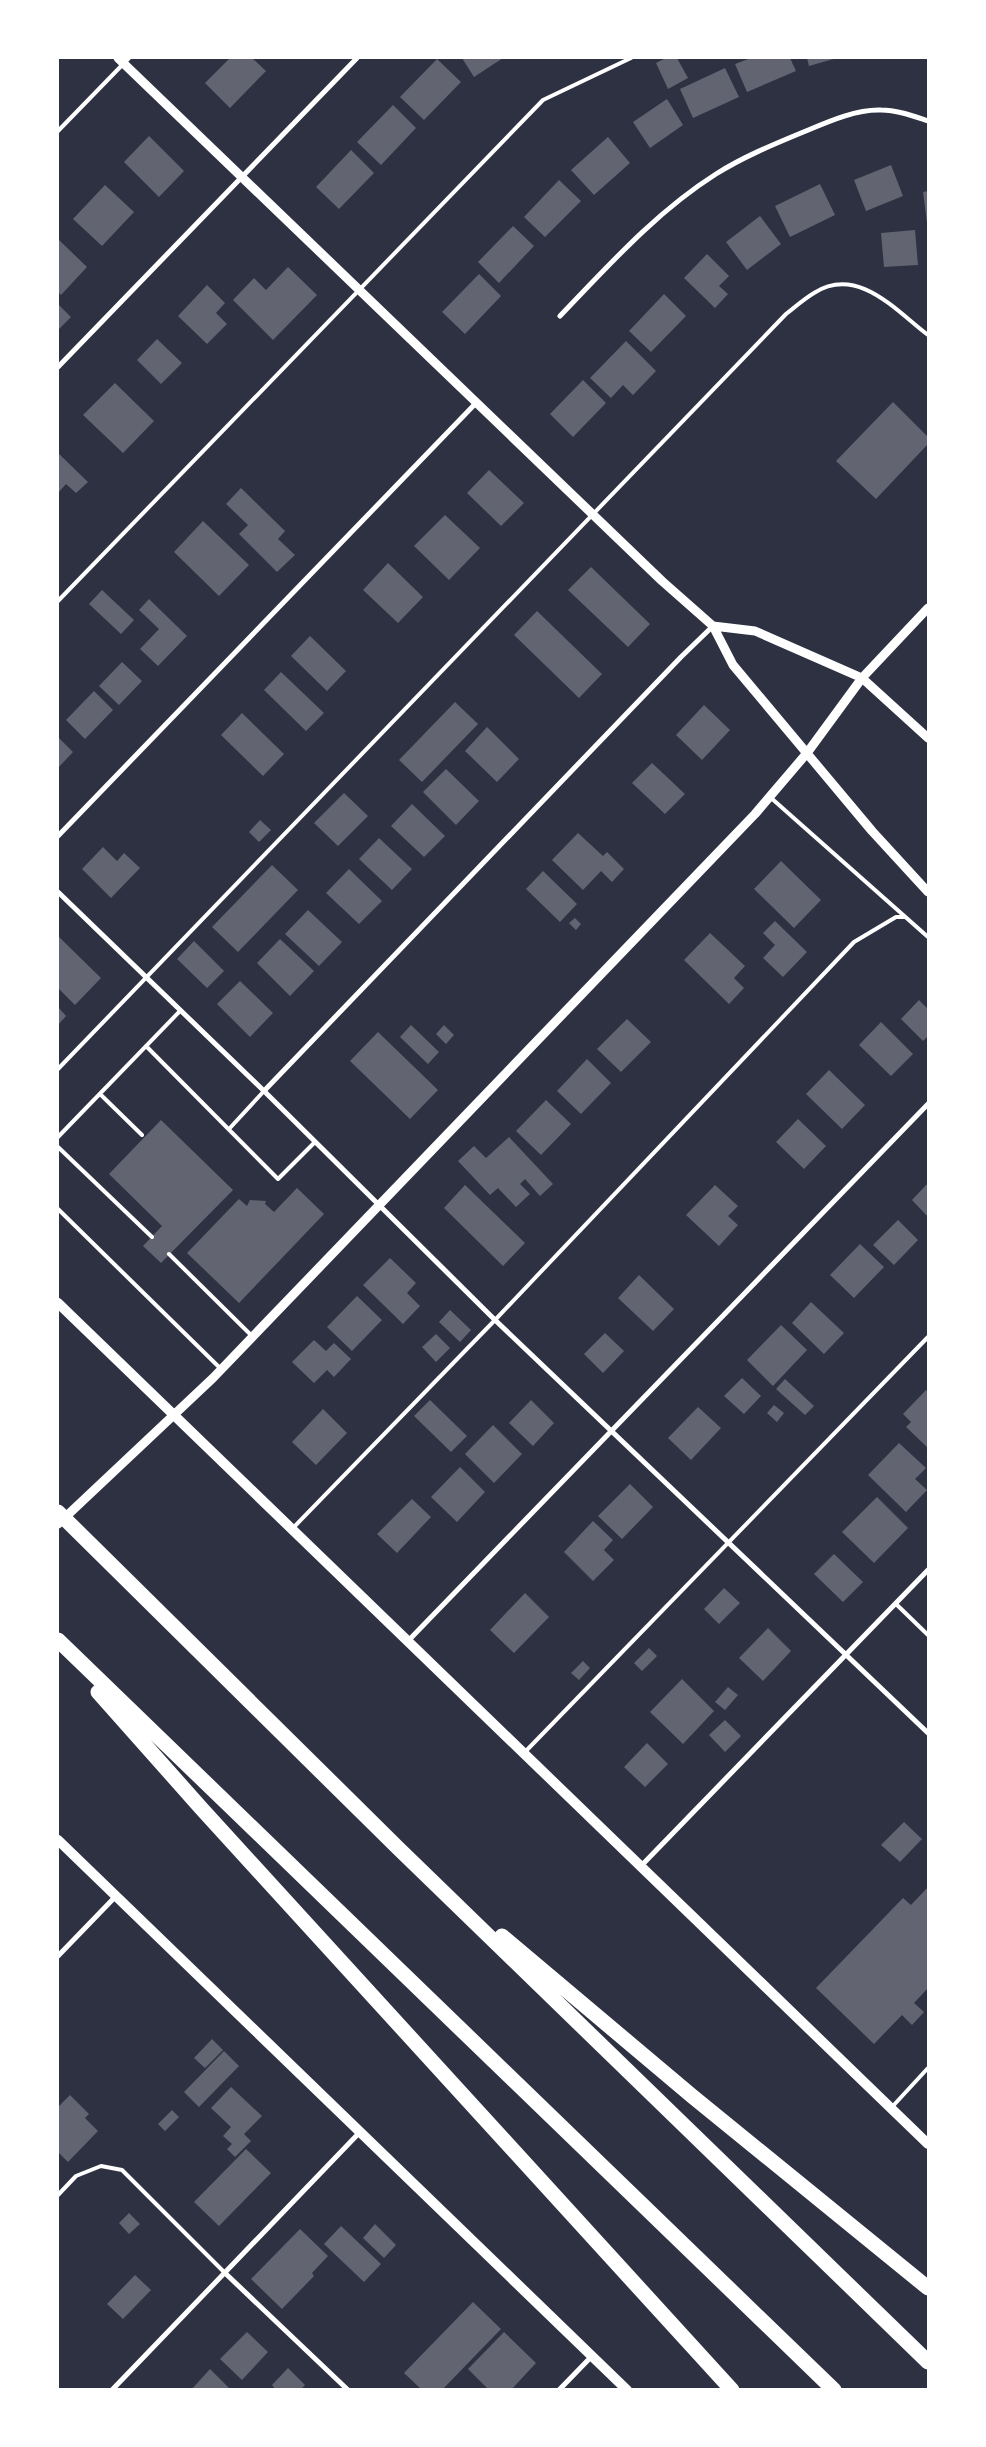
<svg xmlns="http://www.w3.org/2000/svg" width="986" height="2447" font-family="Cabin,sans-serif">
<rect width="100%" height="100%" fill="#2d3142"/>
<path fill="#626471" d="M 230,58 L 252,58 L 266,71 L 230,108 L 205,83 Z
M 462,58 L 503,58 L 474,77 Z
M 666,58 L 677,58 L 688,78 L 668,89 L 656,63 Z
M 751,58 L 790,58 L 796,71 L 747,92 L 735,64 Z
M 807,58 L 837,58 L 809,66 Z
M 437,59 L 461,82 L 424,120 L 400,97 Z
M 725,68 L 739,97 L 693,118 L 680,89 Z
M 667,99 L 683,125 L 650,148 L 633,122 Z
M 393,105 L 416,128 L 381,165 L 357,142 Z
M 149,136 L 184,171 L 159,197 L 124,162 Z
M 608,137 L 630,163 L 594,195 L 571,170 Z
M 351,150 L 374,173 L 339,209 L 316,187 Z
M 891,165 L 903,196 L 866,211 L 854,180 Z
M 559,180 L 581,201 L 545,237 L 524,217 Z
M 820,184 L 835,215 L 790,237 L 775,206 Z
M 105,185 L 134,212 L 102,246 L 73,219 Z
M 928,191 L 928,223 L 927,223 L 923,192 Z
M 760,216 L 781,244 L 747,270 L 726,242 Z
M 513,226 L 534,246 L 499,283 L 478,262 Z
M 915,230 L 918,265 L 884,267 L 881,233 Z
M 58,239 L 87,267 L 61,295 L 58,292 Z
M 707,254 L 729,276 L 719,286 L 728,294 L 715,308 L 684,278 Z
M 288,267 L 317,295 L 273,340 L 233,300 L 254,278 L 266,290 Z
M 479,274 L 501,296 L 465,334 L 442,312 Z
M 207,285 L 225,303 L 216,313 L 227,324 L 207,344 L 178,316 Z
M 664,294 L 686,316 L 651,352 L 629,331 Z
M 58,304 L 71,317 L 58,330 Z
M 157,339 L 182,363 L 161,384 L 137,360 Z
M 626,341 L 656,371 L 633,395 L 623,385 L 611,398 L 590,378 Z
M 583,380 L 606,403 L 573,437 L 550,414 Z
M 115,383 L 154,421 L 123,453 L 83,415 Z
M 893,402 L 928,437 L 928,444 L 876,499 L 836,461 Z
M 58,453 L 88,482 L 76,493 L 66,484 L 58,493 Z
M 489,470 L 524,503 L 501,526 L 467,493 Z
M 241,488 L 285,531 L 278,539 L 295,555 L 277,572 L 239,534 L 248,525 L 226,504 Z
M 445,515 L 480,548 L 449,580 L 414,546 Z
M 203,521 L 249,565 L 219,596 L 174,552 Z
M 388,563 L 423,597 L 398,623 L 363,590 Z
M 591,567 L 650,624 L 628,647 L 568,590 Z
M 102,590 L 134,620 L 121,634 L 89,604 Z
M 149,599 L 187,636 L 158,666 L 140,649 L 159,629 L 139,610 Z
M 537,611 L 602,674 L 579,698 L 514,635 Z
M 310,636 L 346,671 L 327,691 L 291,656 Z
M 122,662 L 142,681 L 119,705 L 99,686 Z
M 281,672 L 324,713 L 306,731 L 264,690 Z
M 94,691 L 113,710 L 85,739 L 66,720 Z
M 455,702 L 478,724 L 422,782 L 399,760 Z
M 704,705 L 730,730 L 702,760 L 676,735 Z
M 242,713 L 284,754 L 263,776 L 221,735 Z
M 487,727 L 519,759 L 497,782 L 465,751 Z
M 58,737 L 73,752 L 58,768 Z
M 652,763 L 685,794 L 665,814 L 632,783 Z
M 446,769 L 479,801 L 456,825 L 423,792 Z
M 344,793 L 368,816 L 338,846 L 314,823 Z
M 412,804 L 445,836 L 424,857 L 391,826 Z
M 260,820 L 271,830 L 259,842 L 249,832 Z
M 578,833 L 603,856 L 607,852 L 624,869 L 612,882 L 601,871 L 583,890 L 552,860 Z
M 379,838 L 412,869 L 392,890 L 359,859 Z
M 103,847 L 117,861 L 124,853 L 140,868 L 111,898 L 82,869 Z
M 781,861 L 821,900 L 794,928 L 754,889 Z
M 272,865 L 298,890 L 238,952 L 212,927 Z
M 349,869 L 382,901 L 359,924 L 326,893 Z
M 543,871 L 577,904 L 560,922 L 526,889 Z
M 308,910 L 342,942 L 319,966 L 285,934 Z
M 575,918 L 581,924 L 576,930 L 569,923 Z
M 775,921 L 807,952 L 783,977 L 763,958 L 775,945 L 763,933 Z
M 710,933 L 745,966 L 734,978 L 744,988 L 729,1004 L 684,960 Z
M 58,936 L 101,978 L 75,1005 L 58,988 Z
M 280,939 L 314,971 L 290,996 L 257,963 Z
M 194,941 L 224,971 L 207,988 L 177,959 Z
M 240,981 L 273,1013 L 250,1037 L 217,1004 Z
M 919,1000 L 928,1009 L 928,1036 L 923,1041 L 901,1019 Z
M 58,1007 L 66,1016 L 58,1025 Z
M 627,1019 L 651,1042 L 621,1072 L 597,1049 Z
M 881,1022 L 913,1054 L 891,1076 L 859,1045 Z
M 411,1025 L 439,1052 L 428,1064 L 400,1037 Z
M 444,1025 L 454,1035 L 446,1044 L 436,1034 Z
M 378,1032 L 438,1090 L 410,1119 L 350,1061 Z
M 587,1059 L 611,1083 L 581,1114 L 557,1091 Z
M 829,1070 L 865,1105 L 842,1129 L 806,1094 Z
M 546,1100 L 571,1124 L 541,1155 L 516,1131 Z
M 798,1119 L 826,1146 L 804,1169 L 776,1142 Z
M 161,1120 L 233,1190 L 161,1263 L 143,1246 L 162,1226 L 109,1174 Z
M 509,1137 L 553,1184 L 540,1196 L 525,1179 L 520,1184 L 530,1194 L 516,1207 L 498,1188 L 490,1195 L 458,1161 L 474,1146 L 486,1158 Z
M 928,1183 L 928,1217 L 912,1200 Z
M 465,1185 L 525,1243 L 503,1266 L 444,1208 Z
M 715,1185 L 738,1206 L 728,1216 L 738,1225 L 719,1246 L 686,1215 Z
M 297,1188 L 324,1214 L 239,1303 L 187,1253 L 239,1199 L 247,1206 L 250,1200 L 266,1201 L 265,1204 L 274,1212 Z
M 898,1220 L 918,1240 L 894,1265 L 873,1245 Z
M 860,1244 L 884,1267 L 854,1298 L 830,1275 Z
M 390,1258 L 416,1283 L 407,1293 L 420,1306 L 403,1324 L 363,1285 Z
M 639,1275 L 674,1309 L 653,1331 L 618,1298 Z
M 357,1296 L 382,1320 L 352,1351 L 327,1327 Z
M 811,1302 L 844,1333 L 824,1354 L 792,1323 Z
M 450,1310 L 471,1330 L 460,1342 L 439,1322 Z
M 781,1325 L 807,1350 L 773,1386 L 747,1360 Z
M 605,1333 L 624,1351 L 603,1373 L 584,1354 Z
M 436,1334 L 450,1348 L 436,1362 L 422,1347 Z
M 314,1340 L 326,1351 L 334,1343 L 351,1359 L 334,1377 L 327,1370 L 314,1383 L 292,1362 Z
M 742,1378 L 761,1396 L 744,1414 L 724,1396 Z
M 785,1379 L 814,1406 L 805,1415 L 776,1389 Z
M 926,1390 L 928,1392 L 928,1448 L 906,1427 L 911,1422 L 903,1414 Z
M 430,1400 L 467,1436 L 451,1452 L 414,1416 Z
M 531,1400 L 554,1423 L 533,1446 L 509,1423 Z
M 774,1405 L 784,1413 L 777,1422 L 767,1413 Z
M 698,1407 L 721,1428 L 691,1460 L 668,1438 Z
M 323,1409 L 347,1433 L 316,1465 L 292,1442 Z
M 493,1425 L 522,1454 L 494,1483 L 465,1454 Z
M 899,1443 L 926,1468 L 915,1479 L 927,1490 L 906,1512 L 868,1475 Z
M 460,1467 L 485,1492 L 457,1522 L 431,1497 Z
M 630,1484 L 653,1507 L 622,1539 L 598,1516 Z
M 877,1497 L 908,1528 L 874,1563 L 842,1532 Z
M 412,1499 L 431,1517 L 397,1553 L 377,1534 Z
M 593,1521 L 613,1540 L 604,1550 L 614,1560 L 593,1581 L 564,1552 Z
M 834,1554 L 863,1582 L 843,1602 L 814,1574 Z
M 724,1588 L 740,1603 L 719,1624 L 704,1609 Z
M 525,1593 L 549,1617 L 514,1653 L 490,1630 Z
M 768,1628 L 791,1651 L 763,1681 L 739,1658 Z
M 649,1648 L 657,1656 L 642,1671 L 634,1663 Z
M 583,1661 L 590,1668 L 579,1680 L 571,1673 Z
M 682,1679 L 714,1711 L 683,1744 L 650,1712 Z
M 728,1687 L 738,1695 L 725,1710 L 715,1702 Z
M 725,1720 L 741,1736 L 725,1752 L 709,1735 Z
M 647,1743 L 668,1764 L 645,1787 L 624,1767 Z
M 904,1822 L 922,1839 L 900,1862 L 881,1845 Z
M 928,1887 L 928,1988 L 914,2003 L 924,2012 L 912,2025 L 902,2015 L 874,2044 L 816,1988 L 903,1898 L 911,1905 Z
M 212,2039 L 223,2050 L 205,2068 L 194,2058 Z
M 224,2051 L 239,2066 L 199,2107 L 184,2092 Z
M 231,2087 L 262,2116 L 244,2134 L 251,2141 L 235,2157 L 227,2149 L 232,2144 L 223,2136 L 231,2127 L 211,2108 Z
M 70,2095 L 89,2114 L 85,2118 L 98,2131 L 68,2162 L 58,2152 L 58,2107 Z
M 172,2110 L 179,2117 L 165,2131 L 158,2124 Z
M 246,2149 L 271,2173 L 219,2226 L 194,2202 Z
M 129,2213 L 140,2224 L 129,2234 L 119,2223 Z
M 375,2224 L 396,2245 L 384,2258 L 363,2238 Z
M 341,2226 L 381,2264 L 364,2282 L 324,2244 Z
M 300,2229 L 328,2256 L 312,2273 L 314,2276 L 282,2309 L 251,2279 Z
M 135,2275 L 151,2290 L 123,2319 L 107,2304 Z
M 473,2302 L 501,2329 L 442,2390 L 422,2390 L 404,2373 Z
M 247,2332 L 268,2352 L 242,2380 L 220,2359 Z
M 504,2332 L 536,2363 L 511,2390 L 489,2390 L 468,2369 Z
M 288,2368 L 305,2385 L 300,2390 L 276,2390 L 272,2385 Z
M 210,2369 L 231,2390 L 191,2390 Z"/>
<g fill="none" stroke-linecap="round" stroke-linejoin="round">
<path stroke="#fff" stroke-width="4" d="M 58,131 L 129,58
M 58,601 L 543,100 L 631,58
M 770,797 L 928,937
M 146,1046 L 278,1179 L 315,1142
M 58,1069 L 786,314 C 795,307 804,299 814,293 C 858,265 896,311 928,335
M 100,1094 L 142,1135
M 229,1129 L 264,1091
M 58,1137 L 180,1011
M 58,1147 L 152,1237
M 58,1209 L 221,1369
M 169,1254 L 252,1336
M 293,1528 L 495,1320 L 854,942 L 896,917 L 904,917
M 896,1604 L 928,1635
M 524,1753 L 928,1337
M 892,2107 L 928,2068
M 58,2195 L 76,2176 L 101,2166 L 122,2170 L 225,2273"/>
<path stroke="#fff" stroke-width="5" d="M 560,316 C 609,265 656,212 716,174 C 743,157 772,145 801,133 C 825,123 855,109 881,110 C 897,110 913,116 928,121
M 58,367 L 357,58
M 58,836 L 476,403
M 58,892 L 264,1091 L 495,1320 L 928,1733
M 264,1091 L 681,657 L 713,626
M 408,1641 L 928,1104
M 641,1866 L 928,1570
M 58,1956 L 116,1896
M 225,2273 L 348,2390
M 112,2390 L 360,2132
M 559,2390 L 592,2356"/>
<path stroke="#fff" stroke-width="9" d="M 118,58 L 662,581 L 713,626 L 733,665 L 872,831 L 928,892
M 713,626 L 755,631 L 862,678 L 928,738
M 58,1524 L 213,1378 L 755,814 L 807,753 L 862,678 L 928,608"/>
<path stroke="#fff" stroke-width="10" d="M 58,1303 L 928,2144
M 58,1840 L 627,2390"/>
<path stroke="#fff" stroke-width="15" d="M 58,1512 L 397,1847 L 928,2362
M 58,1640 L 834,2390
M 98,1692 L 201,1808 L 732,2390
M 502,1936 L 692,2096 L 928,2288"/>
</g>
<rect width="986" height="2447" fill="none" stroke="#ffffff" stroke-width="118"/>
</svg>
